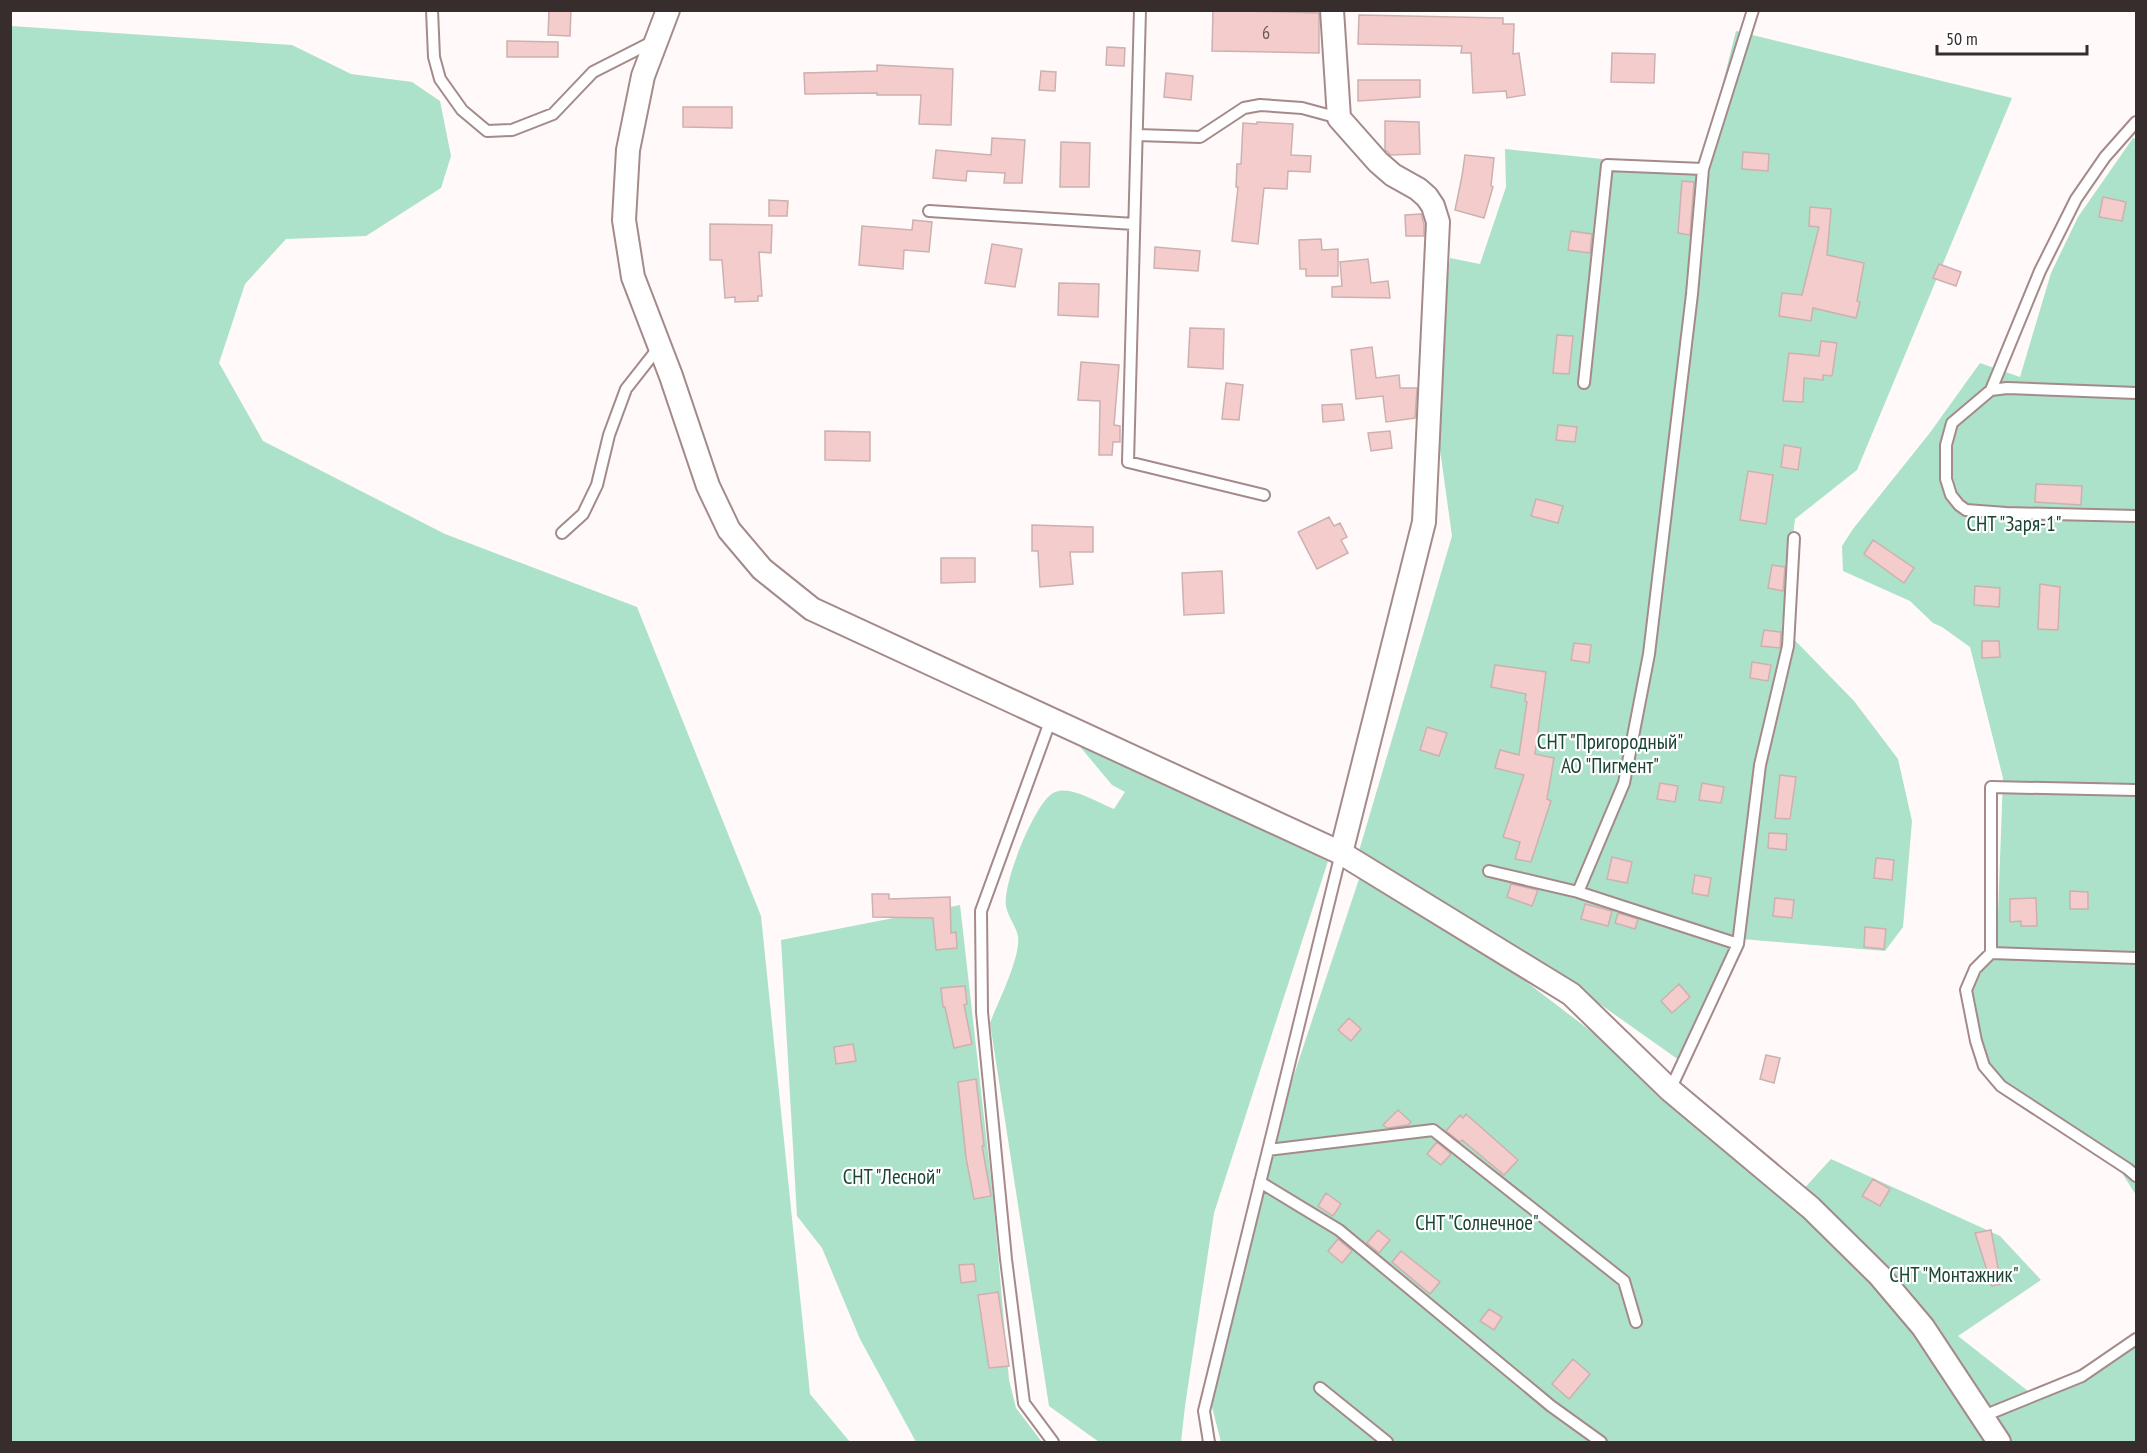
<svg xmlns="http://www.w3.org/2000/svg" width="2147" height="1453" font-family="'PT Sans Narrow',sans-serif">
<rect width="100%" height="100%" fill="#fff9f9"/>
<path fill="#abe2c9" d="M 11,26 L 292,45 L 351,74 L 412,82 L 440,101 L 451,156 L 441,188 L 366,236 L 286,239 L 245,284 L 219,363 L 263,441 L 445,534 L 637,607 L 761,916 L 810,1394 L 850,1442 L 11,1442 Z
M 1736,31 L 2012,98 L 1857,470 L 1795,519 L 1782,627 L 1854,701 L 1898,759 L 1912,821 L 1903,927 L 1885,951 L 1742,939 L 1686,1065 L 1522,949 L 1359,851 L 1452,536 L 1436,421 L 1438,352 L 1450,258 L 1480,264 L 1506,187 L 1505,149 L 1701,169 Z
M 2133,138 L 2136,139 L 2136,1195 L 2122,1173 L 1992,1085 L 1965,998 L 1981,973 L 1997,942 L 2003,778 L 1970,647 L 1942,627 L 1933,623 L 1910,601 L 1843,571 L 1842,546 L 1853,529 L 1929,434 L 1980,363 L 2020,377 L 2051,273 L 2078,217 Z
M 1077,743 L 1328,861 L 1214,1213 L 1185,1406 L 1181,1442 L 1099,1442 L 1049,1406 L 990,1023 C 998,1002 1021,957 1018,936 C 1016,926 1008,917 1006,906 C 1002,885 1035,800 1055,792 C 1070,785 1099,803 1114,809 L 1125,792 L 1112,785 Z
M 1359,879 L 1516,974 L 1676,1096 L 1789,1205 L 1831,1159 L 2000,1236 L 2041,1280 L 1958,1336 L 2033,1395 L 2136,1337 L 2136,1442 L 1221,1442 L 1211,1403 L 1262,1171 Z
M 960,905 L 993,1197 L 1009,1380 L 1016,1408 L 1042,1442 L 916,1442 L 860,1339 L 822,1248 L 797,1216 L 781,940 Z"/>
<path fill="#f3cccb" stroke="#cdb0b0" stroke-width="1.5" d="M 549,10 L 571,10 L 570,36 L 548,35 Z
M 1213,10 L 1319,13 L 1319,53 L 1212,51 Z
M 1359,15 L 1503,18 L 1503,24 L 1514,24 L 1513,54 L 1519,53 L 1525,95 L 1507,98 L 1506,91 L 1473,93 L 1471,53 L 1461,53 L 1462,46 L 1358,44 Z
M 507,41 L 558,42 L 558,57 L 507,57 Z
M 1107,47 L 1125,48 L 1124,66 L 1106,65 Z
M 1612,53 L 1655,54 L 1654,83 L 1611,82 Z
M 877,65 L 953,69 L 951,125 L 919,124 L 921,95 L 877,95 L 877,93 L 805,94 L 804,73 L 877,71 Z
M 1041,71 L 1056,72 L 1055,91 L 1039,90 Z
M 1166,73 L 1193,76 L 1191,100 L 1164,97 Z
M 1358,80 L 1420,80 L 1420,97 L 1358,101 Z
M 683,107 L 732,107 L 732,128 L 683,127 Z
M 1385,121 L 1419,122 L 1420,154 L 1390,155 L 1388,152 L 1385,150 Z
M 1257,122 L 1293,124 L 1291,155 L 1311,156 L 1310,172 L 1288,171 L 1287,189 L 1264,188 L 1258,244 L 1232,241 L 1238,187 L 1236,187 L 1237,164 L 1241,164 L 1243,123 L 1257,124 Z
M 992,138 L 1025,140 L 1022,183 L 1004,183 L 1005,173 L 967,171 L 966,181 L 933,178 L 936,150 L 991,155 Z
M 1061,142 L 1090,143 L 1089,187 L 1060,187 Z
M 1743,152 L 1769,154 L 1768,171 L 1742,169 Z
M 1465,155 L 1494,158 L 1491,186 L 1493,187 L 1484,218 L 1455,210 L 1462,176 Z
M 1682,181 L 1694,182 L 1690,235 L 1678,233 Z
M 2103,197 L 2126,202 L 2122,221 L 2099,217 Z
M 769,200 L 788,201 L 787,216 L 769,216 Z
M 1810,207 L 1831,209 L 1827,255 L 1864,263 L 1857,301 L 1860,302 L 1856,318 L 1813,308 L 1811,321 L 1779,316 L 1782,293 L 1802,295 L 1819,227 L 1809,226 Z
M 1421,214 L 1424,224 L 1424,236 L 1406,236 L 1405,215 Z
M 913,220 L 932,222 L 929,252 L 904,250 L 903,269 L 859,265 L 862,226 L 912,230 Z
M 710,224 L 772,225 L 771,253 L 759,252 L 762,296 L 758,296 L 758,301 L 735,302 L 735,297 L 725,298 L 722,260 L 710,260 Z
M 1571,231 L 1592,234 L 1590,253 L 1568,250 Z
M 1321,239 L 1322,250 L 1338,249 L 1338,276 L 1306,276 L 1306,269 L 1300,269 L 1299,240 Z
M 992,244 L 1022,249 L 1015,287 L 985,283 Z
M 1155,247 L 1200,251 L 1198,271 L 1154,268 Z
M 1368,259 L 1371,283 L 1388,281 L 1390,298 L 1332,297 L 1332,287 L 1342,286 L 1340,262 Z
M 1939,264 L 1961,272 L 1956,286 L 1933,278 Z
M 1059,283 L 1099,284 L 1098,317 L 1058,315 Z
M 1190,328 L 1224,329 L 1223,369 L 1188,367 Z
M 1557,335 L 1573,336 L 1569,374 L 1553,373 Z
M 1821,341 L 1837,343 L 1832,376 L 1823,375 L 1823,380 L 1804,378 L 1803,402 L 1783,401 L 1789,353 L 1819,356 Z
M 1372,347 L 1376,378 L 1399,375 L 1400,388 L 1417,388 L 1415,418 L 1386,422 L 1383,396 L 1356,399 L 1351,350 Z
M 1081,362 L 1119,365 L 1114,425 L 1120,426 L 1120,442 L 1113,442 L 1112,455 L 1099,455 L 1100,401 L 1078,400 Z
M 1226,383 L 1243,385 L 1239,420 L 1222,419 Z
M 1342,404 L 1344,420 L 1323,422 L 1322,405 Z
M 1558,425 L 1577,427 L 1575,442 L 1556,440 Z
M 825,431 L 870,432 L 870,461 L 825,460 Z
M 1390,431 L 1392,448 L 1371,451 L 1368,433 Z
M 1784,445 L 1801,448 L 1798,470 L 1781,467 Z
M 1748,471 L 1773,475 L 1766,524 L 1740,520 Z
M 2036,484 L 2082,486 L 2081,505 L 2035,502 Z
M 1536,499 L 1563,506 L 1558,523 L 1531,516 Z
M 1329,517 L 1334,526 L 1340,523 L 1347,537 L 1341,540 L 1348,553 L 1317,569 L 1298,532 Z
M 1032,525 L 1093,527 L 1093,552 L 1070,552 L 1073,584 L 1040,587 L 1038,551 L 1032,551 Z
M 1873,540 L 1914,568 L 1904,583 L 1864,554 Z
M 941,558 L 975,558 L 975,582 L 941,583 Z
M 1772,565 L 1785,567 L 1783,591 L 1768,588 Z
M 1222,571 L 1224,613 L 1184,615 L 1182,573 Z
M 2040,584 L 2060,587 L 2058,630 L 2038,629 Z
M 1975,586 L 2000,588 L 1999,607 L 1974,605 Z
M 1764,630 L 1781,632 L 1780,648 L 1761,646 Z
M 1982,641 L 1999,641 L 2000,657 L 1982,658 Z
M 1574,643 L 1591,645 L 1589,663 L 1571,660 Z
M 1752,662 L 1771,665 L 1768,681 L 1750,678 Z
M 1495,665 L 1546,672 L 1535,754 L 1554,758 L 1547,799 L 1551,801 L 1531,862 L 1515,859 L 1520,842 L 1503,837 L 1524,775 L 1495,768 L 1500,750 L 1519,755 L 1527,702 L 1525,701 L 1526,694 L 1491,687 Z
M 1427,727 L 1447,733 L 1439,756 L 1420,750 Z
M 1780,775 L 1796,777 L 1790,819 L 1775,818 Z
M 1660,783 L 1678,786 L 1675,802 L 1657,799 Z
M 1702,783 L 1724,787 L 1721,803 L 1699,800 Z
M 1769,833 L 1787,834 L 1786,850 L 1768,848 Z
M 1612,857 L 1632,862 L 1627,883 L 1607,879 Z
M 1876,858 L 1894,860 L 1892,880 L 1874,878 Z
M 1695,875 L 1711,878 L 1708,896 L 1692,893 Z
M 1511,884 L 1538,890 L 1532,906 L 1507,897 Z
M 2070,891 L 2088,892 L 2088,909 L 2070,909 Z
M 872,894 L 889,894 L 889,899 L 950,897 L 951,933 L 956,932 L 957,948 L 936,950 L 933,918 L 873,917 Z
M 1775,898 L 1794,900 L 1792,918 L 1773,916 Z
M 2036,898 L 2037,926 L 2021,926 L 2021,921 L 2010,922 L 2010,899 Z
M 1585,904 L 1612,911 L 1608,926 L 1581,919 Z
M 1618,913 L 1638,919 L 1635,929 L 1615,923 Z
M 1865,927 L 1886,929 L 1884,949 L 1864,947 Z
M 1679,984 L 1690,997 L 1672,1013 L 1661,1001 Z
M 965,986 L 967,1004 L 964,1005 L 972,1044 L 954,1048 L 945,1007 L 943,1007 L 941,988 Z
M 1349,1018 L 1361,1029 L 1351,1041 L 1338,1030 Z
M 853,1044 L 856,1061 L 836,1064 L 834,1047 Z
M 1766,1055 L 1780,1058 L 1774,1083 L 1760,1079 Z
M 976,1079 L 984,1146 L 982,1146 L 991,1196 L 974,1199 L 966,1158 L 958,1082 Z
M 1398,1110 L 1411,1122 L 1408,1125 L 1387,1128 L 1383,1125 Z
M 1466,1114 L 1518,1160 L 1504,1175 L 1462,1140 L 1460,1142 L 1446,1131 L 1460,1115 L 1463,1118 Z
M 1437,1142 L 1451,1154 L 1441,1165 L 1427,1154 Z
M 1873,1179 L 1890,1189 L 1880,1206 L 1862,1196 Z
M 1326,1193 L 1341,1204 L 1333,1216 L 1318,1206 Z
M 1378,1230 L 1390,1240 L 1379,1253 L 1367,1243 Z
M 1991,1230 L 2001,1284 L 1992,1286 L 1975,1233 Z
M 1338,1239 L 1352,1251 L 1342,1263 L 1328,1251 Z
M 1401,1251 L 1440,1282 L 1430,1294 L 1392,1262 Z
M 974,1264 L 976,1281 L 961,1283 L 959,1265 Z
M 998,1292 L 1009,1366 L 989,1368 L 978,1295 Z
M 1489,1309 L 1502,1317 L 1494,1330 L 1480,1321 Z
M 1573,1359 L 1590,1374 L 1569,1399 L 1552,1384 Z"/>
<g fill="none" stroke-linecap="round" stroke-linejoin="round">
<defs>
<path id="lane" d="M 432,10 L 434,57 L 440,79 L 462,110 L 487,131 L 512,130 L 553,114 L 593,72 L 654,41
M 1140,10 L 1128,462 L 1264,495
M 2136,122 L 2105,157 L 2076,199 L 2040,271 L 1991,390 L 1952,423 L 1946,445 L 1946,479 L 1951,495 L 1959,505 L 1966,510 L 2006,513 L 2136,516
M 1137,135 L 1200,137 L 1244,108 L 1260,105 L 1302,108 L 1339,118
M 929,211 L 1134,224
M 1584,383 L 1607,165 L 1703,169
M 1991,390 L 2007,388 L 2136,393
M 562,533 L 583,514 L 597,485 L 609,435 L 626,389 L 659,347
M 1051,719 L 981,911 L 982,1012 L 1006,1259 L 1024,1403 L 1053,1442
M 2136,790 L 1991,787 L 1991,953 L 2136,958
M 1489,871 L 1578,892
M 1738,944 L 1578,892 L 1624,783 L 1649,654 L 1692,294 L 1703,169 L 1753,10
M 1991,953 L 1975,969 L 1966,990 L 1976,1041 L 1984,1066 L 2001,1086 L 2128,1169 L 2136,1176
M 1670,1090 L 1738,944 L 1760,765 L 1788,646 L 1794,538
M 1268,1150 L 1433,1130 L 1624,1281 L 1636,1322
M 1260,1182 L 1339,1230 L 1551,1406 L 1601,1442
M 1320,1388 L 1387,1442
M 1981,1417 L 2082,1376 L 2136,1339
M 1209,1442 L 1204,1411 L 1341,853"/>
<path id="street" d="M 668,10 L 643,76 L 628,150 L 624,220 L 633,277 L 671,376 L 708,486 L 729,530 L 762,569 L 812,609 L 1341,853 L 1424,522 L 1438,222 L 1433,206 L 1427,197 L 1418,189 L 1393,175 L 1378,162 L 1339,118 L 1332,10
M 1341,853 L 1571,994 L 1670,1090 L 1811,1208 L 1879,1275 L 1923,1327 L 1999,1442"/>
</defs>
<use href="#lane" stroke="#a58a8a" stroke-width="14"/>
<use href="#street" stroke="#a58a8a" stroke-width="26"/>
<use href="#lane" stroke="#fff" stroke-width="10"/>
<use href="#street" stroke="#fff" stroke-width="22"/>
</g>
<g text-anchor="middle" dominant-baseline="central" stroke-width="4.5" stroke-linejoin="round" paint-order="stroke">
<g font-size="18" fill="#675554">
<text x="1266" y="32">6</text>
</g>
<g font-size="21" fill="#1a4434" stroke="#fff">
<text x="2014" y="523">СНТ "Заря-1"</text>
<text x="1610" y="741">СНТ "Пригородный"<tspan x="1610" dy="24">АО "Пигмент"</tspan></text>
<text x="892" y="1176">СНТ "Лесной"</text>
<text x="1477" y="1222">СНТ "Солнечное"</text>
<text x="1954" y="1274">СНТ "Монтажник"</text>
</g>
</g>
<rect width="2147" height="1453" fill="none" stroke="#382d2d" stroke-width="24"/>
<path d="M1937 45v9h150v-9" fill="none" stroke="#382d2d" stroke-width="3"/>
<text x="1946" y="45" font-size="18" fill="#382d2d" stroke="#ffffff" stroke-width="4.5" paint-order="stroke">50 m</text>
</svg>
